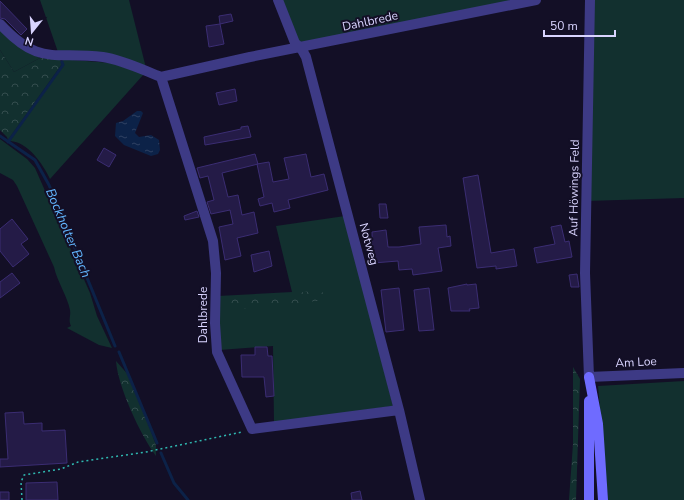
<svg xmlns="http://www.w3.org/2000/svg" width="684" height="500" font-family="'Nunito Sans',sans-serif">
<defs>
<pattern id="forest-crowns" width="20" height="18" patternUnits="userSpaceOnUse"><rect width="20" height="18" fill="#12302f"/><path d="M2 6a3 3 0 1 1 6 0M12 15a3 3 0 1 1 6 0" fill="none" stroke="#344d4e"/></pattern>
<pattern id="water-ripples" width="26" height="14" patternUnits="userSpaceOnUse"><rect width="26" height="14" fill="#0c2248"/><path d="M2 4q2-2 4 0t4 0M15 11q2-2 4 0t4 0" fill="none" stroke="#2f4163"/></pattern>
</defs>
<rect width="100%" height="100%" fill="#130f26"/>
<path fill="#12302f" d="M 40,0 L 129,0 L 146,68 L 59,55 Z
M 282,0 L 535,0 L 302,46 L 296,41 Z
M 590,0 L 684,0 L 684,198 L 586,201 Z
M 0,28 L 11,40 L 40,58 L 14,72 L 0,50 Z
M 60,59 L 111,63 L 144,74 L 50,179 C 43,164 28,142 10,141 L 63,65 L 63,61 Z
M 0,139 L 27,159 L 35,168 L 90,293 L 97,316 L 112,348 L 99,345 L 67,328 L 71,326 C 68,320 71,316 70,310 C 68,298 57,281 54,267 L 17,186 L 13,180 L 0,173 Z
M 345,216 L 393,406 L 274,423 L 273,346 L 219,350 L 218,296 L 292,292 L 276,226 Z
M 684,381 L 684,500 L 608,500 L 598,386 Z"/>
<path fill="url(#forest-crowns)" d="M 0,50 L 14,72 L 40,58 L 60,59 L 62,64 L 8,140 L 7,137 L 0,130 Z
M 311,291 L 327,293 L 327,300 L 231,310 L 220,298 L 263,298 Z
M 116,361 L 131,378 L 156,445 L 156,456 C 140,434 118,387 116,361 Z
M 573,367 L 580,379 L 576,500 L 569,500 L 573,444 Z"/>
<path fill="url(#water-ripples)" d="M 137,111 L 141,111 L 143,113 L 135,133 L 139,137 L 151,135 L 159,140 L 160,150 L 158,154 L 151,156 L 124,145 L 115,136 L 116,123 L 123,121 Z"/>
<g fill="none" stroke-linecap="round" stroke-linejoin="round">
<path stroke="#0c2248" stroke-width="3" d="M 0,136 L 35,160 L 49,185 L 115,346
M 8,142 L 63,65 L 62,62
M 119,352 L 157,443
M 161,453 L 174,483 L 188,500"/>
</g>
<path fill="#241b47" stroke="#3b2d73" d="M 0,1 L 27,29 L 21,35 L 5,19 L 0,18 Z
M 231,14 L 233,21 L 220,24 L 219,16 Z
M 220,24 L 224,44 L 209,47 L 206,26 Z
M 235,89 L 237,101 L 219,105 L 216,93 Z
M 248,126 L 251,137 L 205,145 L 204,137 L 241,129 L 241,127 Z
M 104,148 L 116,155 L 109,167 L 97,160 Z
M 255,154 L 258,164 L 222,173 L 228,197 L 238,195 L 242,215 L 254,212 L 258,233 L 237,238 L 241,256 L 225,260 L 219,227 L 233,224 L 230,210 L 211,214 L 207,202 L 214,200 L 208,176 L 200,178 L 197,168 Z
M 306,154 L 311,177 L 324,174 L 328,190 L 288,200 L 290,208 L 274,212 L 272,203 L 260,206 L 258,199 L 264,197 L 257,164 L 269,162 L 273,182 L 289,179 L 284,158 Z
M 478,175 L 491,253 L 514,249 L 517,266 L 496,269 L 496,266 L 477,268 L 463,178 Z
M 379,204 L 386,204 L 388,218 L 380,218 Z
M 197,211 L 199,217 L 185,220 L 184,216 Z
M 12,219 L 28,239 L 21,244 L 29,254 L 13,267 L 0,251 L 0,229 Z
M 446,225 L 447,237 L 450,236 L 451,246 L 438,248 L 442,271 L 413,275 L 412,269 L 399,270 L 398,261 L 373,263 L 372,232 L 386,230 L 388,247 L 399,247 L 421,244 L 419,227 Z
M 561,225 L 565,242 L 569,241 L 572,257 L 537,263 L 534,248 L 555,244 L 551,227 Z
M 269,251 L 272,266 L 254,272 L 251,255 Z
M 12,273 L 20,283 L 0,298 L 0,282 Z
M 577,274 L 579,287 L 571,287 L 569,275 Z
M 467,284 L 467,285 L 476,284 L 479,308 L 469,309 L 470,311 L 451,311 L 448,288 Z
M 399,288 L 404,330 L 386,332 L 381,290 Z
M 429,288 L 434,330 L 419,331 L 414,290 Z
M 255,347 L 267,347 L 268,356 L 272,356 L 274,396 L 266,397 L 264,377 L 242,377 L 241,355 L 255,355 Z
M 23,412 L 24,424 L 42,423 L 42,431 L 65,430 L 67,463 L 0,467 L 0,459 L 8,459 L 5,413 Z
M 57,482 L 58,500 L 26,500 L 26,483 Z
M 360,491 L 362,500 L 352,500 L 351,493 Z
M 0,492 L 9,492 L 9,500 L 0,500 Z"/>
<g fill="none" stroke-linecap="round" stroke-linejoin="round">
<path stroke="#2fb8b0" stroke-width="1.5" stroke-dasharray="2 3" stroke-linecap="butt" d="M 22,500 L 21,482 L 24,475 L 61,469 L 78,462 L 146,452 L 242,432"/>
<path stroke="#3d3a85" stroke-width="10" d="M 278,0 L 295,43 L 301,48 L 306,57 L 399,410 L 420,500
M 590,0 L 585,273 L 589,377 L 684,373
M 0,24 C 40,67 53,51 103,57 C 123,60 143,70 161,77
M 399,410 L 252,429 L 217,352 L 215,323 L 216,273 L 213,241 L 161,77 L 250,57 L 536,0"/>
<path stroke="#6f6bff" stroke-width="10" d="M 589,377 L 598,424 L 603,500
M 589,401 L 589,500"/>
</g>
<g text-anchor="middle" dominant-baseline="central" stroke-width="4" stroke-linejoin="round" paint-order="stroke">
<g font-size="12" fill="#d9d4ff" stroke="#130f26">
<text transform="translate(370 21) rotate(-12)">Dahlbrede</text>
<text transform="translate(574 188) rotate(-89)">Auf Höwings Feld</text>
<text transform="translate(369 244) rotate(75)">Notweg</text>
<text transform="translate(203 315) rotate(-90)">Dahlbrede</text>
<text transform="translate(636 362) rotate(-3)">Am Loe</text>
</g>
<g font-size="13" font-style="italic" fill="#62b6ff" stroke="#130f26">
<text transform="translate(68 233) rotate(67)">Bockholter Bach</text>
</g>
</g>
<g transform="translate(32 32) rotate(197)" stroke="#130f26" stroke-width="3" paint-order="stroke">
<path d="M0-3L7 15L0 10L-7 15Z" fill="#d9d4ff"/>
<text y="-6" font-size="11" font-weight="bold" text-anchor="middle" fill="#d9d4ff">N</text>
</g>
<path d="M544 30v6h71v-6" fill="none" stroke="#d9d4ff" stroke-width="2"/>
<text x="550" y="30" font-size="12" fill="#d9d4ff" stroke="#130f26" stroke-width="3" paint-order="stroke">50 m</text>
</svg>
